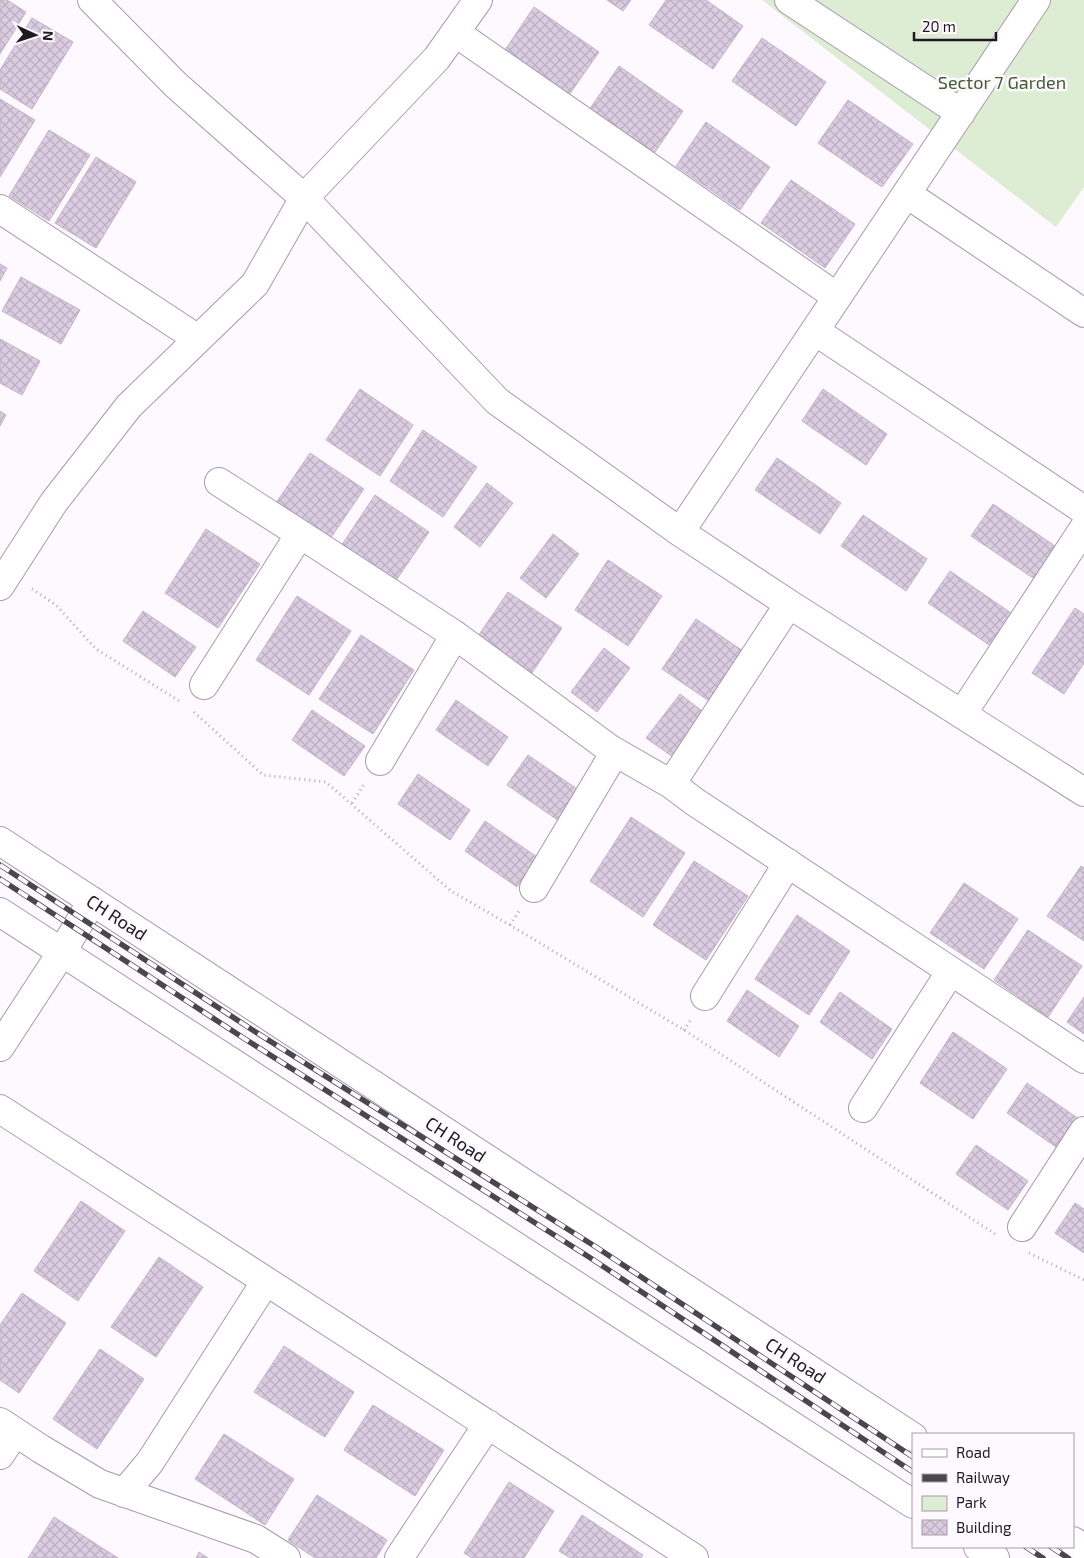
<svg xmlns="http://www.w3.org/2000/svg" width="1084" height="1558" font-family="'Exo 2',sans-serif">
<defs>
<pattern id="building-cross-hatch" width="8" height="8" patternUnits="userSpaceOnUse" patternTransform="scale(1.25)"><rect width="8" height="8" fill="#dbcce1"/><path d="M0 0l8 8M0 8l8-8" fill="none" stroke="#bcafc1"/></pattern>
</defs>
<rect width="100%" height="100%" fill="#fdf9fe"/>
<path fill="#ddedd4" d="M 762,0 L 1084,0 L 1084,187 L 1056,227 Z"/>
<path fill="url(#building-cross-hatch)" stroke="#c3b4c9" d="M 0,0 L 7,0 L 26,12 L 0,54 Z
M 607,0 L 631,0 L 623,11 Z
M 666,0 L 706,0 L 743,26 L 713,69 L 649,25 Z
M 534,7 L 599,52 L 569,95 L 505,50 Z
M 32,18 L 73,42 L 32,109 L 0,89 L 0,70 Z
M 762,38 L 826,82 L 796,126 L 732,81 Z
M 619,66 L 683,111 L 653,155 L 589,110 Z
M 0,99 L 35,120 L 0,177 Z
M 848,100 L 913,144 L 882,187 L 818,143 Z
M 706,122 L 770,167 L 740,210 L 676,166 Z
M 49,130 L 90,155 L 49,221 L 9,196 Z
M 96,157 L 136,182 L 96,248 L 55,223 Z
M 791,180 L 855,224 L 825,268 L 761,223 Z
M 0,264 L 7,268 L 0,281 Z
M 21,277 L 80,310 L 61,344 L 2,311 Z
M 0,339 L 40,361 L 22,395 L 0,383 Z
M 360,389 L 413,425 L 380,476 L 326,440 Z
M 823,389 L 887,434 L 866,465 L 802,421 Z
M 0,411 L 6,415 L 0,426 Z
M 423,430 L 477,467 L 443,517 L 390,481 Z
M 310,453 L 364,489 L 330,539 L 276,503 Z
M 777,458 L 841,503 L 820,534 L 755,490 Z
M 487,483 L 513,503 L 480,547 L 454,527 Z
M 375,495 L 429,532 L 395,582 L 341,546 Z
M 993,504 L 1058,548 L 1036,580 L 971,536 Z
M 863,515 L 927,559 L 906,591 L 841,546 Z
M 206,529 L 260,564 L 218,628 L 165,593 Z
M 553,534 L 579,554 L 546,598 L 520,578 Z
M 608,560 L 662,596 L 628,646 L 575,610 Z
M 950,571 L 1014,615 L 992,647 L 928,603 Z
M 508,592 L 562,628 L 528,679 L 474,642 Z
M 297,596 L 351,631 L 309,695 L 256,660 Z
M 1075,608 L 1084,614 L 1084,663 L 1064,694 L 1032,673 Z
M 143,611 L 196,647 L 175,677 L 123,641 Z
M 696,619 L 749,655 L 715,705 L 662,669 Z
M 361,635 L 414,670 L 373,734 L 319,699 Z
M 604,648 L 630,668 L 597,712 L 571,692 Z
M 680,694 L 706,714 L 673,757 L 646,738 Z
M 456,700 L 508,737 L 488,766 L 436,730 Z
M 312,710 L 365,746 L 344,776 L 292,740 Z
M 528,755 L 580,791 L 559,821 L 507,785 Z
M 418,774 L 470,810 L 450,840 L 398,804 Z
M 631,817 L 685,853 L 643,917 L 590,881 Z
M 485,821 L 537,857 L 517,887 L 465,851 Z
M 694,861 L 748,896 L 706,960 L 653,925 Z
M 1081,866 L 1084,868 L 1084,941 L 1047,916 Z
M 964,883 L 1018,919 L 984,969 L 930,933 Z
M 797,915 L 850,951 L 809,1015 L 755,979 Z
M 1028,930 L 1082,966 L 1048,1017 L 994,980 Z
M 747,990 L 799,1026 L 779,1057 L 727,1021 Z
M 840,992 L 892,1029 L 872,1059 L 820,1022 Z
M 1084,997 L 1084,1034 L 1067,1022 Z
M 953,1032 L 1007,1069 L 973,1119 L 920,1083 Z
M 1027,1083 L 1079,1119 L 1059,1149 L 1007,1113 Z
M 976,1145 L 1028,1181 L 1008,1210 L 956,1174 Z
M 81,1201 L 125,1231 L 78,1301 L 34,1271 Z
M 1075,1203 L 1084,1209 L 1084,1253 L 1055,1233 Z
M 159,1257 L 203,1287 L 156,1357 L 111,1327 Z
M 22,1293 L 66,1323 L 19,1393 L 0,1380 L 0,1325 Z
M 284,1346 L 354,1392 L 325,1437 L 254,1392 Z
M 100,1349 L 144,1379 L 97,1449 L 53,1419 Z
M 373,1405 L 444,1450 L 415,1496 L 344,1450 Z
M 224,1434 L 294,1479 L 265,1525 L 195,1479 Z
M 509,1482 L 554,1511 L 524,1558 L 472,1558 L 464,1553 Z
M 317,1495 L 387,1540 L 376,1558 L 315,1558 L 288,1540 Z
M 582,1515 L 643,1555 L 641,1558 L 570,1558 L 559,1551 Z
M 54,1517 L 118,1558 L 28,1558 Z
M 199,1552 L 208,1558 L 196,1558 Z"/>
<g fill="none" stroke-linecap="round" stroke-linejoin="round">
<defs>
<path id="street" d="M 92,0 L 176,85 L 304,198 L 497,401 L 680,532 L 789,604 L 1084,792
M 789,0 L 961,113
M 456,33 L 837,297
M 907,194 L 1084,313
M 0,209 L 198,339
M 815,331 L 1084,510
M 219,482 L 300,534
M 680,532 L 1036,0
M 0,586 L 54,502 L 129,406 L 255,284 L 304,198 L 437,58 L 478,0
M 204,685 L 300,534 L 455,635 L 610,749 L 671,784 L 789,604
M 962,714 L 1084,528
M 380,761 L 455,635
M 671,784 L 695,802 L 1084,1059
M 534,888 L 615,752
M 705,996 L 788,863
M 0,1047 L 62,952 L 92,901
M 863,1108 L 951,971
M 0,1109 L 694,1558
M 1022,1227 L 1084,1131
M 0,1422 L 41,1449 L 100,1484 L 256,1539 L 286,1558
M 0,1455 L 15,1432
M 124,1493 L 150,1462 L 266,1281
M 399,1558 L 488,1424"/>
<path id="secondary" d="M 0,841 L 913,1437
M 0,912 L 913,1504
M 1073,1541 L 1084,1549
M 978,1547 L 995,1558"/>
</defs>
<use href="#street" stroke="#a89aae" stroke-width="30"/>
<use href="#secondary" stroke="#a89aae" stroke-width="30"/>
<path stroke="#b0abb1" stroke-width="3" stroke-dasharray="1 4" stroke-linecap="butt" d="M 32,589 L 56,605 L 96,649 L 181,702
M 194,712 L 263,775 L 326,782 L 451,891 L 510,925 L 684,1030 L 995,1234
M 352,803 L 365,783
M 510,925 L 519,911
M 684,1030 L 692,1018
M 1029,1253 L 1084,1280"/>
<use href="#street" stroke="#fff" stroke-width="28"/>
<use href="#secondary" stroke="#fff" stroke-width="28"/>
<defs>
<path id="rail" d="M 0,865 L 251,1029 L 596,1247 L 913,1457
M 0,879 L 245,1039 L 589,1257 L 913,1472
M 1026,1547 L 1043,1558
M 1051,1547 L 1068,1558"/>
</defs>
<use href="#rail" stroke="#4b454d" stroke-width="5.5"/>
<use href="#rail" stroke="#fdf9fe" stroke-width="4" stroke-dasharray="11" stroke-linecap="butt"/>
</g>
<g text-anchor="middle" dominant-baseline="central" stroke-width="5" stroke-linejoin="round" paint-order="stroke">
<g font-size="18" fill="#445c32" stroke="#fdf9fe">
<text x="1002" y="82">Sector 7 Garden</text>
</g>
<g font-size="18" fill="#1f1921" stroke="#fdf9fe">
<text transform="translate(117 917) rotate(33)">CH Road</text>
<text transform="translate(456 1139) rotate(33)">CH Road</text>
<text transform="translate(796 1360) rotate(33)">CH Road</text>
</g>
</g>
<rect x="912" y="1433" width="162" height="115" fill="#fdf9fe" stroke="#a49fa6"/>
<rect x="922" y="1449" width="25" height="8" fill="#ffffff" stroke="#a49fa6"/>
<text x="956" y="1458" font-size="15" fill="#1f1921">Road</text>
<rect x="922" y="1474" width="25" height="8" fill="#4b454d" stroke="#a49fa6"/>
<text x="956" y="1483" font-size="15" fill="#1f1921">Railway</text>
<rect x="922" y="1496" width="25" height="15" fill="#ddedd4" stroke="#a49fa6"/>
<text x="956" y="1508" font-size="15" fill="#1f1921">Park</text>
<rect x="922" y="1520" width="25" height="15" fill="url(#building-cross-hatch)" stroke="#a49fa6"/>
<text x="956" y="1533" font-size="15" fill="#1f1921">Building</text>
<g transform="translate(35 35) rotate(93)" stroke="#fdf9fe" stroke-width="4" paint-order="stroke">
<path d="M0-4L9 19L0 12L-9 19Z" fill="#1f1921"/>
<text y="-8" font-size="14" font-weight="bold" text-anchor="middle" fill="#1f1921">N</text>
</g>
<path d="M914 32v8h82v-8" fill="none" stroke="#1f1921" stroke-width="2.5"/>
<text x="922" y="32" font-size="15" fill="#1f1921" stroke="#fdf9fe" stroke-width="4" paint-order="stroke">20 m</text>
</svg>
